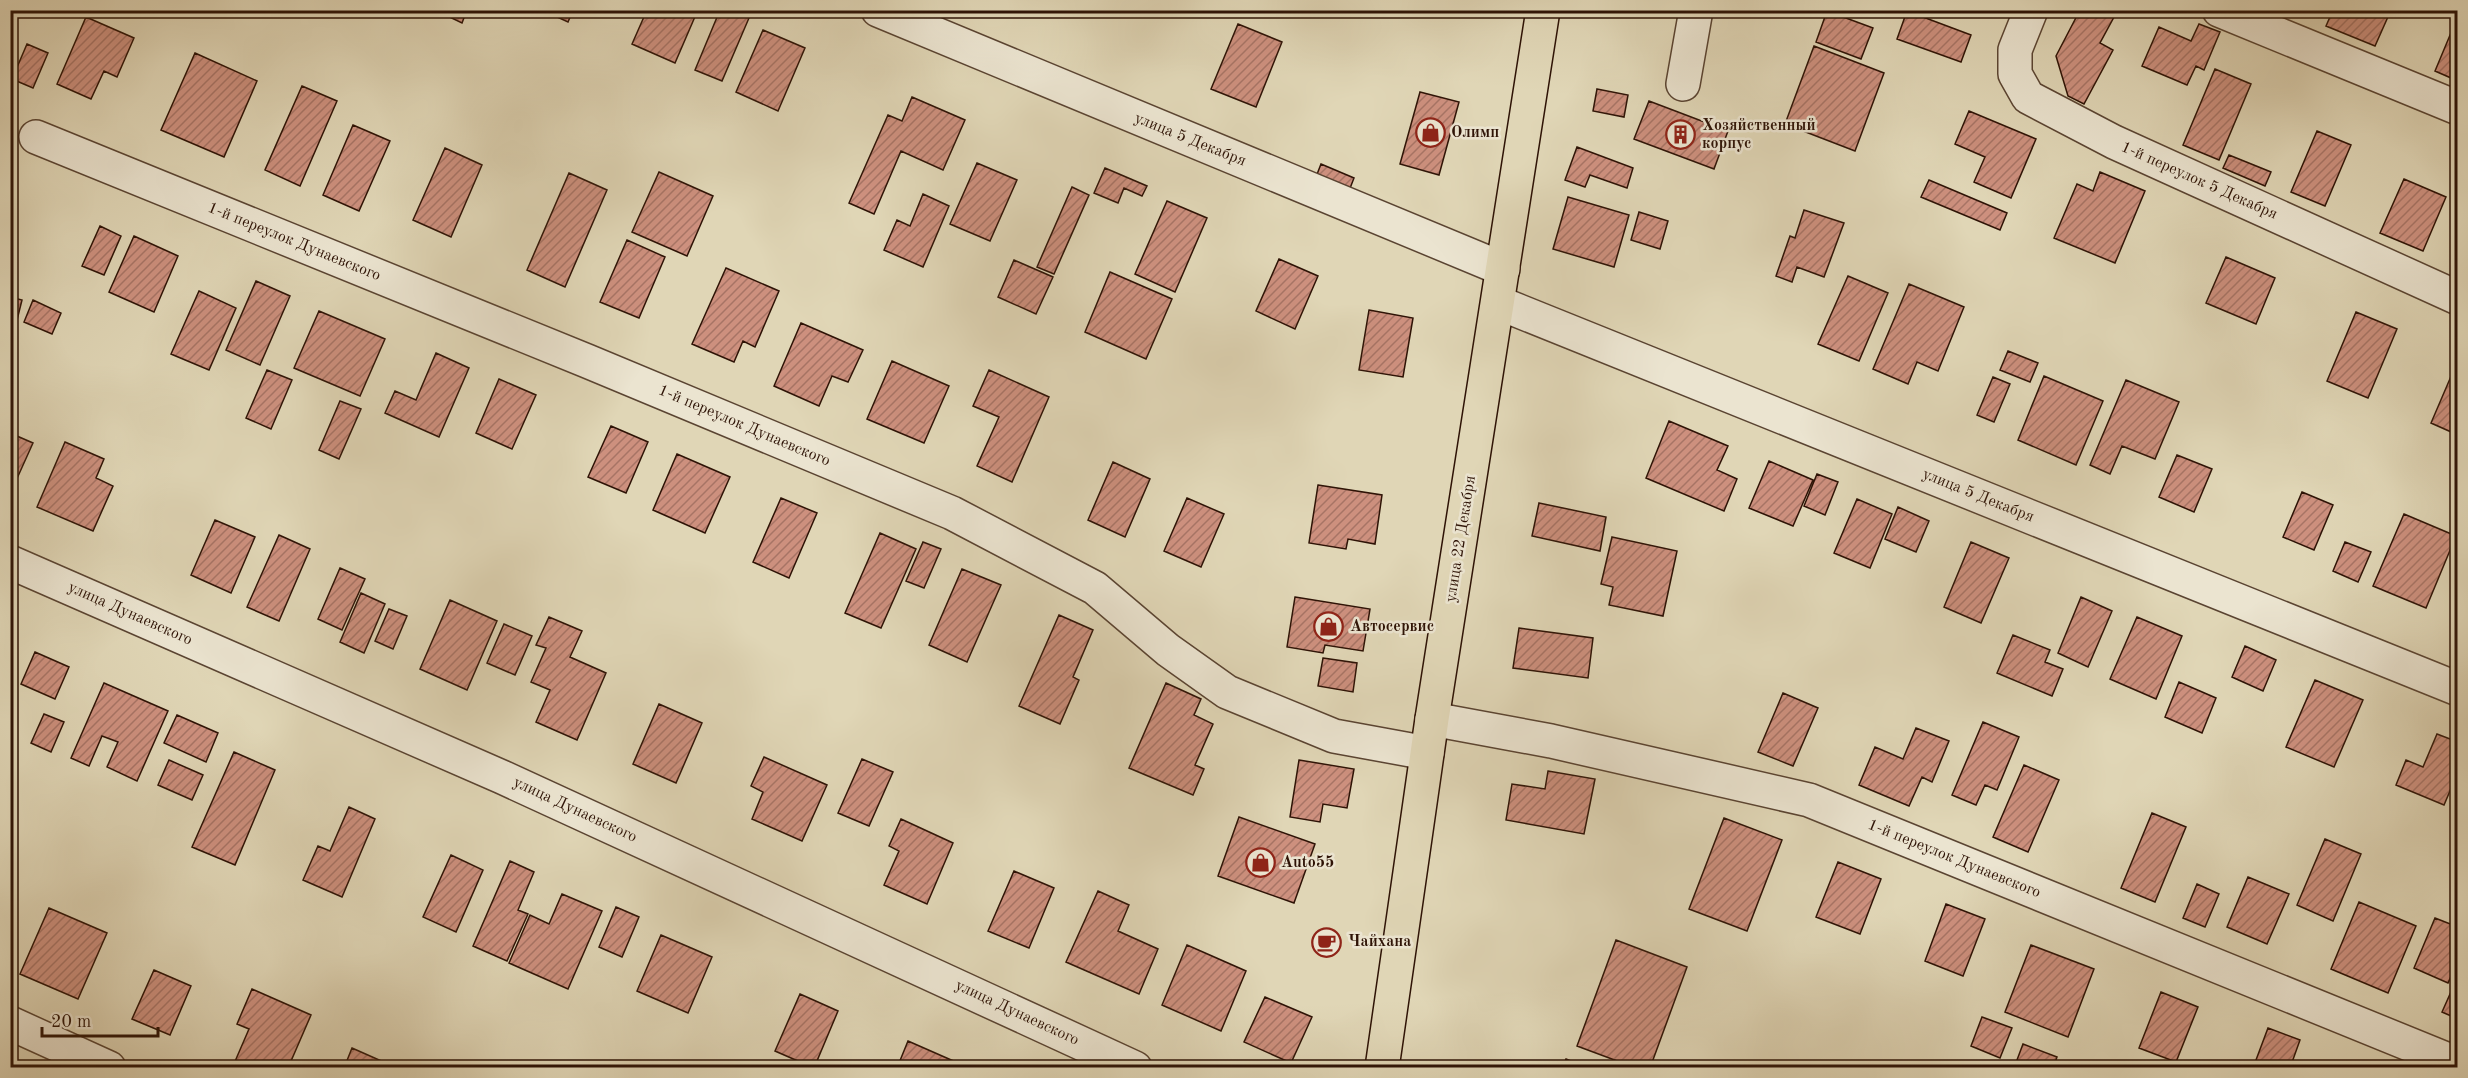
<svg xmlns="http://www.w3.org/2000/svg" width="2468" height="1078" font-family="'Old Standard TT',serif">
<defs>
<pattern id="building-hatch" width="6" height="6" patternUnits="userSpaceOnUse" patternTransform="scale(1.5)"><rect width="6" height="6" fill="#cd907e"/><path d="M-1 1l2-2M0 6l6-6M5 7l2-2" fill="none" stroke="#a77465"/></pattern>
</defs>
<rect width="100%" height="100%" fill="#e0d6b6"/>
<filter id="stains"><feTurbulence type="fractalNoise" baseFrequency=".00333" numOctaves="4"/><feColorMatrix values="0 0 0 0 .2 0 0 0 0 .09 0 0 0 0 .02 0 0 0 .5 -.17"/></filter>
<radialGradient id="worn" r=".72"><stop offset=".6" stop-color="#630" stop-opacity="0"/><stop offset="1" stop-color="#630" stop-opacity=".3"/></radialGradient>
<path fill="url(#building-hatch)" stroke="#2e1306" stroke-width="1.5" d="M 10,10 L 21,10 L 10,35 Z
M 435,10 L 467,10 L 462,23 Z
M 542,10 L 573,10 L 568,22 Z
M 647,10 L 697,12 L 675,63 L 632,44 Z
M 720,10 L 731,10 L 749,18 L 722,81 L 695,70 Z
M 2080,10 L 2102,10 L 2114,17 L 2100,43 L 2113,50 L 2084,104 L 2068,96 L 2056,56 Z
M 2333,10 L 2391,10 L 2375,46 L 2326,26 Z
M 1827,11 L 1873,28 L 1861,59 L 1816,42 Z
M 1907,11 L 1971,35 L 1961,62 L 1897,39 Z
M 2458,16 L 2458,81 L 2435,71 Z
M 86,17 L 134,38 L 117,77 L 104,71 L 91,99 L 57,84 Z
M 1238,24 L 1282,42 L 1256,107 L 1211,89 Z
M 2199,24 L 2220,32 L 2204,70 L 2196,66 L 2187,85 L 2142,66 L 2159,27 L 2191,41 Z
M 763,30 L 805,48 L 778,111 L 736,92 Z
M 27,44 L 48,53 L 33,88 L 12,79 Z
M 1814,46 L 1884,73 L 1855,151 L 1785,124 Z
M 195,53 L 257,81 L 224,157 L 161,130 Z
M 2215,69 L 2251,84 L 2219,160 L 2183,145 Z
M 302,86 L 337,101 L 300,186 L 265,170 Z
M 1597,89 L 1628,95 L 1624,117 L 1593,111 Z
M 1420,92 L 1459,102 L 1439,175 L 1400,164 Z
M 912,97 L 965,120 L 943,170 L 901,151 L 874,214 L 849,203 L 888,115 L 902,121 Z
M 1649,101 L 1728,131 L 1714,169 L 1634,139 Z
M 1969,111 L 2036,139 L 2011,198 L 1974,182 L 1985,157 L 1955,144 Z
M 353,125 L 390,141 L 359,211 L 323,195 Z
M 2317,131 L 2351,145 L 2325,206 L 2291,192 Z
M 1577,147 L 1633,168 L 1627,188 L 1590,175 L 1585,187 L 1565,180 Z
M 445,148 L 482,165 L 451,237 L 413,220 Z
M 2229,155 L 2271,172 L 2265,186 L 2223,168 Z
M 977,163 L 1017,180 L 990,241 L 950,224 Z
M 1321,164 L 1354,178 L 1347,196 L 1314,182 Z
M 1105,168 L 1147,186 L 1142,196 L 1124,188 L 1118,203 L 1094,193 Z
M 659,172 L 713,196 L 687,256 L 632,232 Z
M 2100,172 L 2145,191 L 2115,263 L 2054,238 L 2077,184 L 2093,191 Z
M 569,173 L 607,190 L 565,287 L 527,270 Z
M 2404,179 L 2446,197 L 2423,251 L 2380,233 Z
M 1929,180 L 2007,213 L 2000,230 L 1921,197 Z
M 1072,187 L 1089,195 L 1054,274 L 1037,267 Z
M 923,194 L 949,206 L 923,267 L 884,250 L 897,220 L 910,226 Z
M 1568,197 L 1629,215 L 1614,267 L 1553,249 Z
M 1167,201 L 1207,218 L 1175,292 L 1135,274 Z
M 1804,210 L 1844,223 L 1824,277 L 1797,267 L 1792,282 L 1776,276 L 1790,236 L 1795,238 Z
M 1639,212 L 1668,221 L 1660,249 L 1631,240 Z
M 100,226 L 121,236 L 104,275 L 82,266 Z
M 134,236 L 178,256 L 154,312 L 109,292 Z
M 627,240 L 665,257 L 639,318 L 600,302 Z
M 2226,257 L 2275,278 L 2256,324 L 2206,303 Z
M 1279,259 L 1318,276 L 1295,329 L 1256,311 Z
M 1014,260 L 1053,277 L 1036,314 L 998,297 Z
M 726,268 L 779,291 L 755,347 L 743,341 L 734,362 L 692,344 Z
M 1110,272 L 1172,299 L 1146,359 L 1085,332 Z
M 1848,276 L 1888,293 L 1859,361 L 1818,344 Z
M 256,281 L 290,296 L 260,365 L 226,350 Z
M 1909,284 L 1964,307 L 1938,371 L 1917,362 L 1908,384 L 1873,369 Z
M 199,291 L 236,308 L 209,370 L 171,354 Z
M 10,297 L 22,300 L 13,336 L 10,335 Z
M 33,300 L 61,313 L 52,334 L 24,322 Z
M 1369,310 L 1413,318 L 1403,377 L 1359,370 Z
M 319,311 L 385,339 L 360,396 L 294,368 Z
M 2356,312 L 2397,329 L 2368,398 L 2327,381 Z
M 801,323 L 863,350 L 848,382 L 832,376 L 819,406 L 774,386 Z
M 2008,351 L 2038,363 L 2030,382 L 2000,370 Z
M 436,353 L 469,368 L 439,437 L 385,413 L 395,391 L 416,400 Z
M 2458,360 L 2458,435 L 2431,423 Z
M 892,361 L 949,386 L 924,443 L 867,419 Z
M 267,370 L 292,380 L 271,429 L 246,418 Z
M 989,370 L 1049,397 L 1012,482 L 977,466 L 999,417 L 973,406 Z
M 2044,376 L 2103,401 L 2076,465 L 2018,440 Z
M 1993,377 L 2010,384 L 1994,422 L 1977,415 Z
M 499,379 L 536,395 L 512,449 L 476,433 Z
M 2126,380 L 2179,402 L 2155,459 L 2122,446 L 2110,474 L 2090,465 Z
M 340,401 L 361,409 L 339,459 L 319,450 Z
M 1669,421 L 1728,446 L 1717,470 L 1737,479 L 1724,511 L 1646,478 Z
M 611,426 L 648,442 L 626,493 L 588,477 Z
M 10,433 L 33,443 L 10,494 Z
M 65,442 L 104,459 L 96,478 L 113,486 L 93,531 L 37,507 Z
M 677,454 L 730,477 L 705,533 L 653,510 Z
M 2177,455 L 2212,469 L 2194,512 L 2159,497 Z
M 1769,461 L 1813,480 L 1793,526 L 1749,508 Z
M 1113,462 L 1150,479 L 1125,537 L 1088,520 Z
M 1817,474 L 1838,482 L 1825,515 L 1804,506 Z
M 1318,485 L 1382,495 L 1375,544 L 1348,539 L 1346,549 L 1309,543 Z
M 2302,492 L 2333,505 L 2314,550 L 2283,537 Z
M 781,498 L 817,513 L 789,578 L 753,562 Z
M 1187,498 L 1224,514 L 1201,567 L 1164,551 Z
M 1857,499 L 1892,514 L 1870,568 L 1834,553 Z
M 1539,503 L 1606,517 L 1600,551 L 1532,536 Z
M 1898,507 L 1929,521 L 1916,552 L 1885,539 Z
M 2404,514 L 2456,536 L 2426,608 L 2373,586 Z
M 215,520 L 255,537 L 231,593 L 191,575 Z
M 880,533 L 916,549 L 881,628 L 845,613 Z
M 279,535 L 310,549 L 279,621 L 247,607 Z
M 1612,537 L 1677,551 L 1663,616 L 1609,605 L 1613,587 L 1601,584 Z
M 923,542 L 941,549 L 924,588 L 906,581 Z
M 1971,542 L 2009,558 L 1981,623 L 1944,607 Z
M 2345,542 L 2371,552 L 2358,582 L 2333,571 Z
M 340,568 L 365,579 L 342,630 L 318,619 Z
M 962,569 L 1001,585 L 967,662 L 929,645 Z
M 361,593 L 385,604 L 364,653 L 340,642 Z
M 1295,597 L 1370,609 L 1363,651 L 1325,645 L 1323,653 L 1287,647 Z
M 2081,597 L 2112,611 L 2088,667 L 2058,653 Z
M 450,600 L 497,621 L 467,690 L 420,669 Z
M 389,609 L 407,616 L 393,649 L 375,641 Z
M 1059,615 L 1093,630 L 1073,677 L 1079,680 L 1060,724 L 1019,706 Z
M 549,617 L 582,631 L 570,657 L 606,673 L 577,740 L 536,722 L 550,690 L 531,682 L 546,648 L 536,645 Z
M 2137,617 L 2182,636 L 2156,699 L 2110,679 Z
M 504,624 L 532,636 L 515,675 L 487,663 Z
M 1519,628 L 1593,638 L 1588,678 L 1513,668 Z
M 2013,635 L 2050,650 L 2045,662 L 2063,669 L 2052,696 L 1997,673 Z
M 2245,646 L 2276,660 L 2263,691 L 2232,677 Z
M 35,652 L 69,667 L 55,699 L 21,684 Z
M 1323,658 L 1357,663 L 1353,692 L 1318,686 Z
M 2315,680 L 2363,700 L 2334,767 L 2286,747 Z
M 2179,682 L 2216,698 L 2202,733 L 2165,717 Z
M 104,683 L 168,711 L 137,781 L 107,767 L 118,742 L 102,736 L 89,766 L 71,758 Z
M 1166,683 L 1201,699 L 1194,715 L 1213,724 L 1195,765 L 1204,769 L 1193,795 L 1129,768 Z
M 1783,693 L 1818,708 L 1793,766 L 1758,752 Z
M 659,704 L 702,723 L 676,783 L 633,764 Z
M 44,714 L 64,722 L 51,752 L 31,743 Z
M 177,715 L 218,733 L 206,762 L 164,743 Z
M 1983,722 L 2019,737 L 1997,790 L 1985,785 L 1976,805 L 1952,795 Z
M 1916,728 L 1949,741 L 1932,782 L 1922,777 L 1909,806 L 1859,785 L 1875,747 L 1903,759 Z
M 2437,734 L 2458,742 L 2458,772 L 2444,805 L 2396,785 L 2406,760 L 2423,767 Z
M 234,752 L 275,770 L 235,865 L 192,847 Z
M 764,757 L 827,785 L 802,841 L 752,819 L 763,792 L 751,786 Z
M 862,759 L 893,772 L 869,826 L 838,813 Z
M 169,760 L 203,775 L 192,800 L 158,785 Z
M 1299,760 L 1354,769 L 1347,808 L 1323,804 L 1320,822 L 1290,817 Z
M 2024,765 L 2059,780 L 2028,852 L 1993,837 Z
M 1548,771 L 1595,779 L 1584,834 L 1506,820 L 1512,784 L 1545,789 Z
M 349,807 L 375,819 L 342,897 L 303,880 L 318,846 L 330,851 Z
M 2152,813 L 2186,827 L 2155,902 L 2121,888 Z
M 1239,817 L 1315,844 L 1294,903 L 1218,876 Z
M 1724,818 L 1782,840 L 1747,931 L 1689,909 Z
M 901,819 L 953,843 L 927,904 L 884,885 L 899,851 L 889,846 Z
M 2325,839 L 2361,854 L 2333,921 L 2297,905 Z
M 451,855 L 483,870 L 456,932 L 423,917 Z
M 510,861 L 534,872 L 518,910 L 528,914 L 507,961 L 473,946 Z
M 1838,862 L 1881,879 L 1860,934 L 1816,917 Z
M 1014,871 L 1054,888 L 1029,948 L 988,931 Z
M 2248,877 L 2289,894 L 2267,944 L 2227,927 Z
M 2197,884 L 2219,894 L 2205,927 L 2183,918 Z
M 1098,891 L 1129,905 L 1118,931 L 1158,949 L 1139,994 L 1066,962 Z
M 562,894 L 602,911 L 568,989 L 509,963 L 530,915 L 549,924 Z
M 2359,902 L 2416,926 L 2388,993 L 2331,969 Z
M 1946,904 L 1985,919 L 1963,976 L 1925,961 Z
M 616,907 L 639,917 L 622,957 L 599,947 Z
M 49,908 L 107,933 L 78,999 L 20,974 Z
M 2435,918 L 2458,927 L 2458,961 L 2448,983 L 2414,968 Z
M 661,935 L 712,957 L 688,1013 L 637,991 Z
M 1616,940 L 1687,967 L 1650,1068 L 1636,1068 L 1577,1046 Z
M 1187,945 L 1246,971 L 1221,1031 L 1162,1005 Z
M 2031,945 L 2094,969 L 2068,1037 L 2005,1012 Z
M 154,970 L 191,986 L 170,1035 L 132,1019 Z
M 2458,976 L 2458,1019 L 2442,1012 Z
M 252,989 L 311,1015 L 288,1068 L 233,1066 L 249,1029 L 237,1024 Z
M 2161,992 L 2198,1007 L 2176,1062 L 2139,1048 Z
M 800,994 L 838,1011 L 814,1068 L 775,1051 Z
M 1265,997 L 1312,1017 L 1291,1063 L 1244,1042 Z
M 1982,1017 L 2012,1028 L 2000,1058 L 1971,1046 Z
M 2268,1028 L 2300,1040 L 2290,1068 L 2253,1068 Z
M 908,1041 L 958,1063 L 956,1068 L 897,1068 Z
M 2023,1044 L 2057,1057 L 2053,1068 L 2014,1068 Z
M 352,1048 L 395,1067 L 395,1068 L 344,1068 Z
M 1566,1059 L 1588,1068 L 1562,1068 Z"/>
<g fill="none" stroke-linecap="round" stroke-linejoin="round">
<defs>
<path id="minor" d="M 878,10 L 1503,269
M 2031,10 L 2015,50 L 2015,74 L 2028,97 L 2114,142 L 2458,298
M 2219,10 L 2458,108
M 1683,84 L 1696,10
M 36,137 L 587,361 L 952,513 L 1095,588 L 1168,650 L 1227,692 L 1334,736 L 1427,753
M 1499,303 L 2458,689
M 10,562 L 502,777 L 1135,1068
M 1432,719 L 1551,741 L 1809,800 L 2458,1064
M 10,1023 L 109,1068"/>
<path id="major" d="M 1382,1068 L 1432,719 L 1543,10"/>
</defs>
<use href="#minor" stroke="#5a4432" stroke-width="36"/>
<use href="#major" stroke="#2e1306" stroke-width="36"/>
<use href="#minor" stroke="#ebe4d0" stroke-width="33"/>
<use href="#major" stroke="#e0d6b6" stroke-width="33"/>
</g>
<defs>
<symbol id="shop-ring" viewBox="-11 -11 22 22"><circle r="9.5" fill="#ebe4d0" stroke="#8f2418" stroke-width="1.5"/><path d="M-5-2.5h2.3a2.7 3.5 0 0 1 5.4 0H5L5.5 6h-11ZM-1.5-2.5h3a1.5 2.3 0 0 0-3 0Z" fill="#8f2418"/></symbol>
<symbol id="building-ring" viewBox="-11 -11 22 22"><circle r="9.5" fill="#ebe4d0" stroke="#8f2418" stroke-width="1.5"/><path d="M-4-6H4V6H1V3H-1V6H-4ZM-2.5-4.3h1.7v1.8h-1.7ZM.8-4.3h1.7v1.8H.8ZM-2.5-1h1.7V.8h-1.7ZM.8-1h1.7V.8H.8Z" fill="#8f2418"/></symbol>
<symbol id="cafe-ring" viewBox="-11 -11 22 22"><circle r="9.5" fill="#ebe4d0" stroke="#8f2418" stroke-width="1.5"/><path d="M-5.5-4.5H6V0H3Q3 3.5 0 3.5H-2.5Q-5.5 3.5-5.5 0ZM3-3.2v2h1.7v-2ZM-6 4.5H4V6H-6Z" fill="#8f2418"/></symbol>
</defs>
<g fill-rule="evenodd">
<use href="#shop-ring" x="1414" y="116" width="33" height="33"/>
<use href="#building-ring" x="1664" y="118" width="33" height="33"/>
<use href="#shop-ring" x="1312" y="610" width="33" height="33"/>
<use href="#shop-ring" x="1244" y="846" width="33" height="33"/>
<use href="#cafe-ring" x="1310" y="926" width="33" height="33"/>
</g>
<g text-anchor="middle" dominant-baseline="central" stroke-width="5" stroke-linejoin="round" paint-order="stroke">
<g font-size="16" font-weight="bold" fill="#2e1306" stroke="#ebe4d0" text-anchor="start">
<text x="1702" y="126">Хозяйственный<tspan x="1702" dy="18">корпус</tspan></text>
<text x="1451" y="133">Олимп</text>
<text x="1350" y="627">Автосервис</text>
<text x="1281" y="863">Auto55</text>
<text x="1348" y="942">Чайхана</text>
</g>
<g font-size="16" fill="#2e1306" stroke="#ebe4d0">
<text transform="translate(1190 140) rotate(22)">улица 5 Декабря</text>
<text transform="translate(2199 181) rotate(24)">1-й переулок 5 Декабря</text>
<text transform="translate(294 242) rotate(22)">1-й переулок Дунаевского</text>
<text transform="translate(744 426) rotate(23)">1-й переулок Дунаевского</text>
<text transform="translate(1978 496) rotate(22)">улица 5 Декабря</text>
<text transform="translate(1461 539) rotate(-81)">улица 22 Декабря</text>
<text transform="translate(130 614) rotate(24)">улица Дунаевского</text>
<text transform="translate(575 810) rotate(25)">улица Дунаевского</text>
<text transform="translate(1954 859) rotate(22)">1-й переулок Дунаевского</text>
<text transform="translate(1017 1013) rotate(25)">улица Дунаевского</text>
</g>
</g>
<rect width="2468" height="1078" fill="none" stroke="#e0d6b6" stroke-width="36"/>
<rect x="12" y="12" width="2444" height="1054" fill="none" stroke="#2e1306" stroke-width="3"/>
<rect x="18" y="18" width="2432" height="1042" fill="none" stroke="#2e1306" stroke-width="1.5"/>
<path d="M42 1027v9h116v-9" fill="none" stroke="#2e1306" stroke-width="3"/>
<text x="51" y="1027" font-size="18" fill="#2e1306" stroke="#ebe4d0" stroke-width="4.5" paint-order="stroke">20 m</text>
<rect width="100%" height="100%" filter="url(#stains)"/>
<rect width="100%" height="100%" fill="url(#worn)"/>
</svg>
